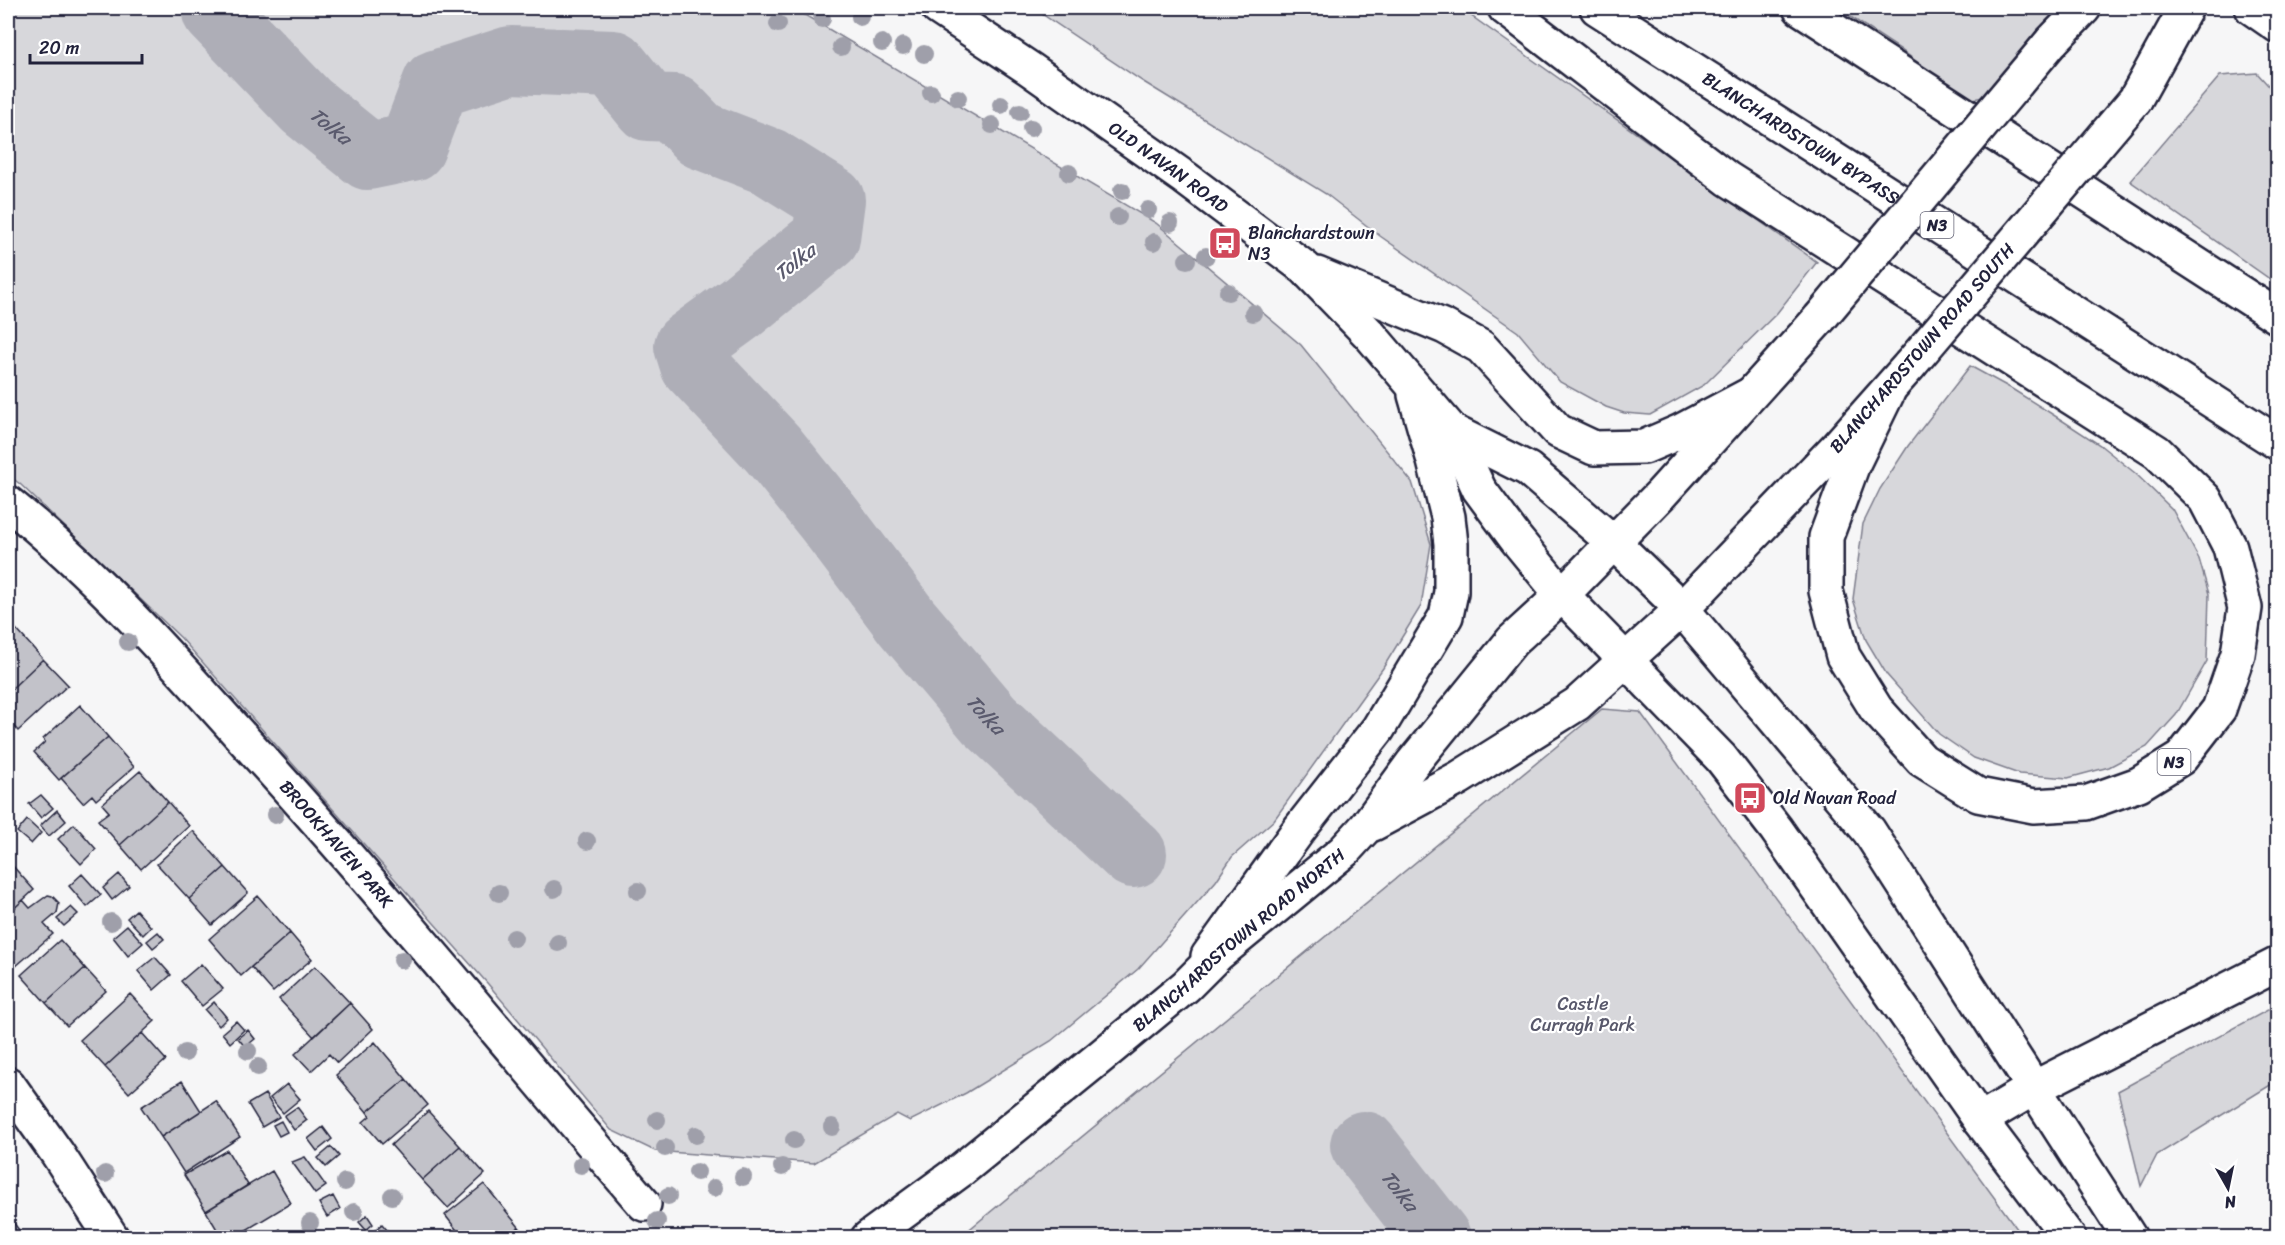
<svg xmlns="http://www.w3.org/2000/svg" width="2285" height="1245" font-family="Sriracha,sans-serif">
<rect width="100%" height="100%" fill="#f6f6f7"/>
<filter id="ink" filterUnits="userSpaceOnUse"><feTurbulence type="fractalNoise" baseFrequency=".0167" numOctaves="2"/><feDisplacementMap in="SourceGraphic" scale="12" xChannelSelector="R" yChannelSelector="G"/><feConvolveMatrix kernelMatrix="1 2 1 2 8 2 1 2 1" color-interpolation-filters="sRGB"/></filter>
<g filter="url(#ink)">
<path fill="#d7d7db" stroke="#7c7c8b" stroke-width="1.5" d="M 8,8 L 793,8 L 1156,223 L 1301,345 L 1412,482 L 1431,544 L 1421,606 L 1383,668 L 1274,820 L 1232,857 L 1216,881 L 1138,969 L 1051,1041 L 966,1093 L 910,1121 L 897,1114 L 814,1163 L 655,1151 L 611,1130 L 488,984 L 181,638 L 20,484 L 8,475 Z
M 1033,8 L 1460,8 L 1817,262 L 1777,313 L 1704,385 L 1650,415 L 1624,413 L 1606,407 L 1560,382 L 1518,332 L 1380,236 L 1326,194 L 1142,81 Z
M 1837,8 L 2072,8 L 2023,89 L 1968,100 L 1900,49 Z
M 2257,73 L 2277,95 L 2277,284 L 2130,181 L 2220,76 Z
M 1970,366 L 2012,389 L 2063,421 L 2100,445 L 2135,473 L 2172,509 L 2199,559 L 2209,594 L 2207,661 L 2176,715 L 2147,747 L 2109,767 L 2068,778 L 2019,774 L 1974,758 L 1939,734 L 1887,675 L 1866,640 L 1853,599 L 1863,524 L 1880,489 L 1908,446 Z
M 1602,709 L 1640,712 L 2023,1237 L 960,1237 Z
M 2277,1005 L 2277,1081 L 2157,1155 L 2141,1186 L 2118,1091 Z"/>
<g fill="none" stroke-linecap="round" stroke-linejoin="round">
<g stroke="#aeaeb7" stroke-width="68">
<path id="s1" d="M 216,8 L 216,12 L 306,106 L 368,156 L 412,147 L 436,84 L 511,60 L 613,64 L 648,107 L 674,108 L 700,135 L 770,162 L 831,200 L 826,238 L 740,308 L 688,346 L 694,365 L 773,449 L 830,520 L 907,622 L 989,719 L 1133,854"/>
<path id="s2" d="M 1364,1145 L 1437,1238"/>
</g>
</g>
<path fill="#c2c2c9" stroke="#22223b" stroke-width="1.5" d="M 15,628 L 43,659 L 8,692 L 8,635 Z
M 43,659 L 68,685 L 18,731 L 8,720 L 8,692 Z
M 80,705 L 108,737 L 59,780 L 34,752 L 45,742 L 43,739 Z
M 108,737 L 134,767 L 96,800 L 92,795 L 83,803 L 61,778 Z
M 140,771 L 168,802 L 120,845 L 98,820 L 109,812 L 102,804 Z
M 41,795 L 53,808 L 41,818 L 29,804 Z
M 168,802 L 189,826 L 141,869 L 120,845 Z
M 57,810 L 66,821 L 49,836 L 40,826 Z
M 27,820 L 41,833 L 31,844 L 17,832 Z
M 74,824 L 96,849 L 81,864 L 58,839 Z
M 193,831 L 225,867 L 189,899 L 157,864 Z
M 11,864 L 34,890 L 8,914 L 8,867 Z
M 225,867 L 248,893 L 212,925 L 189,899 Z
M 82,874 L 101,895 L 87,907 L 69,886 Z
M 119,874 L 129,886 L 112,900 L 103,888 Z
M 48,895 L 52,896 L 59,903 L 57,913 L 44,924 L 53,934 L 15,967 L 8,958 L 8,914 L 23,900 L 30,908 Z
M 258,896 L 290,933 L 241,976 L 209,939 Z
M 71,907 L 78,914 L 64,926 L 57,919 Z
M 136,910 L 151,927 L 143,935 L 127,918 Z
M 127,925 L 143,943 L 128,956 L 113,937 Z
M 158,932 L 164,939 L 153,948 L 147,941 Z
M 290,933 L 312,959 L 273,992 L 251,967 Z
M 60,940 L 85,968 L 46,1003 L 21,975 Z
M 155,957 L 171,975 L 154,990 L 138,971 Z
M 201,964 L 223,989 L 202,1006 L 181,981 Z
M 315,966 L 350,1003 L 314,1037 L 279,999 Z
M 85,968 L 106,991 L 67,1026 L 46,1003 Z
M 130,994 L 155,1021 L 105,1067 L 80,1040 Z
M 214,1002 L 227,1018 L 219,1026 L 205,1010 Z
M 350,1003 L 373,1029 L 337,1063 L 329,1054 L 311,1071 L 295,1054 Z
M 236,1021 L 244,1030 L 230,1043 L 222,1033 Z
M 248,1030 L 255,1039 L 245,1047 L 238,1038 Z
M 142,1033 L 166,1060 L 129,1093 L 105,1067 Z
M 375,1042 L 406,1079 L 367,1112 L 336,1075 Z
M 406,1079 L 428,1105 L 382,1144 L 363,1122 L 370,1116 L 367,1112 Z
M 182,1081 L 201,1111 L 161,1137 L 141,1107 Z
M 287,1084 L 300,1099 L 283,1113 L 270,1098 Z
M 265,1094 L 279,1117 L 262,1127 L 248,1104 Z
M 216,1101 L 240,1137 L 184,1173 L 161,1137 Z
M 297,1107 L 307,1120 L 294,1130 L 284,1116 Z
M 428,1111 L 460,1146 L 422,1180 L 391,1145 Z
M 281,1121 L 287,1132 L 279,1136 L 273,1125 Z
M 323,1127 L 332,1139 L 317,1151 L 308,1139 Z
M 460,1146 L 485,1174 L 448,1208 L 422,1180 Z
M 331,1147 L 339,1156 L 326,1167 L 318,1158 Z
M 227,1150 L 248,1185 L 206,1211 L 184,1175 Z
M 305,1157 L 326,1186 L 315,1194 L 292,1162 Z
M 272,1171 L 291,1203 L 233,1238 L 222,1238 L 206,1211 Z
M 484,1184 L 519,1227 L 506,1238 L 463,1238 L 445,1215 Z
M 333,1196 L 340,1209 L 327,1217 L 319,1203 Z
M 367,1215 L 373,1224 L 366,1230 L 359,1222 Z
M 13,1222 L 25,1238 L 8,1238 L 8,1226 Z
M 382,1224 L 393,1237 L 372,1238 L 369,1235 Z
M 519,1227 L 528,1238 L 506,1238 Z
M 280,1229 L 285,1238 L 267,1238 Z"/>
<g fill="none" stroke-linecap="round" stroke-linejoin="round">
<defs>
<g id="minor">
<path id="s3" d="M 8,503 C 96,574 171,658 246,742 C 383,892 511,1050 644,1204"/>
<path d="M 8,1084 L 57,1153 L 112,1238"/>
</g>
<g id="tertiary">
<path id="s4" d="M 938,8 L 1030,69 L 1185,178 L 1305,268 L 1370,335 L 1452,431 L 1479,489 L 1516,539 L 1562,595 L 1721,758 L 1776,829 L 1980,1120 L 2069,1238"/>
<path d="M 1317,274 L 1445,327 L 1481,347 L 1558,431 L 1594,448 L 1644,447 L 1679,432 L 1749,395"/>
<path d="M 1452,431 L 1528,469 L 1613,542 L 1682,609 L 1869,831 L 2130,1238"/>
<path d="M 1208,956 L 1298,831 L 1378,729 L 1446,616 L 1451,592 L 1451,544 L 1448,517 L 1434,461 L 1415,395"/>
</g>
<g id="secondary">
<path d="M 2051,42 L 2084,8"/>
<path d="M 2135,100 L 2186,8"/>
<path d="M 1373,824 L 1459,778 L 1577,704 L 1682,609 L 1837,447 L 1910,365"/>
<path id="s5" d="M 868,1238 L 961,1170 L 1099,1058 L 1186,986 L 1217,955 L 1344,851 L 1366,827 L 1412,764 L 1512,641 L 1562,595 L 1661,494 L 1820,318"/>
</g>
<g id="trunk">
<path d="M 1505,8 L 1728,179 L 2157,452 L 2205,499 L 2230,547 L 2245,608 L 2238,654 L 2219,709 L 2181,758 L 2139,784 L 2086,803 L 2034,806 L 1978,795 L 1922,760 L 1876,709 L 1843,656 L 1826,591 L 1826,537 L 1853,464 L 1888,392"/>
<path id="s6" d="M 1597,8 L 2278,443"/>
<path d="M 1800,8 L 2278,317"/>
<path d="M 2252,8 L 2278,26"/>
<path d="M 1980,1120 L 2034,1088 L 2278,964"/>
</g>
</defs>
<use href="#minor" stroke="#22223b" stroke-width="38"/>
<use href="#tertiary" stroke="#22223b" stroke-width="38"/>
<use href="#secondary" stroke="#22223b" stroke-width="38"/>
<use href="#trunk" stroke="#22223b" stroke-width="38"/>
<use href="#minor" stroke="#fff" stroke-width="33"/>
<use href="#tertiary" stroke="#fff" stroke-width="33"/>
<use href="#secondary" stroke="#fff" stroke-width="33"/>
<use href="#trunk" stroke="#fff" stroke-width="33"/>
<defs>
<path id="secondary-bridge" d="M 1820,318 L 2051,42
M 1910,365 L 2135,100"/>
</defs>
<use href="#secondary-bridge" stroke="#22223b" stroke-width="38" stroke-linecap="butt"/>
<use href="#secondary-bridge" stroke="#fff" stroke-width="33"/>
</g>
<g fill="#9f9faa">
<circle cx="860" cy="17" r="9"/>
<circle cx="822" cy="19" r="9"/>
<circle cx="778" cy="24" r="9"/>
<circle cx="882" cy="43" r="9"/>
<circle cx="903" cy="46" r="9"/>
<circle cx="841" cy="47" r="9"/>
<circle cx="924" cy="54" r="9"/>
<circle cx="931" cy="93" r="9"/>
<circle cx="958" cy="98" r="9"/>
<circle cx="1001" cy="105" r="9"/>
<circle cx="1020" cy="112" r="9"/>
<circle cx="992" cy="125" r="9"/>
<circle cx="1031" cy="128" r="9"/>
<circle cx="1069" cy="173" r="9"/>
<circle cx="1122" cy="191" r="9"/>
<circle cx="1148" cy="210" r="9"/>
<circle cx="1118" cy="217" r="9"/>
<circle cx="1170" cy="223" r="9"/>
<circle cx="1154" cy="242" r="9"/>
<circle cx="1206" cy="256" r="9"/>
<circle cx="1187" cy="260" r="9"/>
<circle cx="1228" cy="292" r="9"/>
<circle cx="1253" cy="313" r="9"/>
<circle cx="128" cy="642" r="9"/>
<circle cx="275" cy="815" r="9"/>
<circle cx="587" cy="841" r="9"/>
<circle cx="554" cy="889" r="9"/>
<circle cx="638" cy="891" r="9"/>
<circle cx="499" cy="893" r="9"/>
<circle cx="111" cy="922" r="9"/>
<circle cx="514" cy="938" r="9"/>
<circle cx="558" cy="943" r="9"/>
<circle cx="402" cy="960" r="9"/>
<circle cx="248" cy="1051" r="9"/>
<circle cx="185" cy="1053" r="9"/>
<circle cx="258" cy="1067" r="9"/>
<circle cx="657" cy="1120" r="9"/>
<circle cx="832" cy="1127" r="9"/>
<circle cx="696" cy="1135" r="9"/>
<circle cx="794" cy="1140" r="9"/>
<circle cx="665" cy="1148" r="9"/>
<circle cx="581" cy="1165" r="9"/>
<circle cx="782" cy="1167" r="9"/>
<circle cx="697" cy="1172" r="9"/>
<circle cx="105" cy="1174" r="9"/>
<circle cx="743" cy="1177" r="9"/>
<circle cx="345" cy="1182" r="9"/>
<circle cx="714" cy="1188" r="9"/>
<circle cx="392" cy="1196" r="9"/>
<circle cx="668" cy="1196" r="9"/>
<circle cx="354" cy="1212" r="9"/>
<circle cx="657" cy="1221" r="9"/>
<circle cx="310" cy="1223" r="9"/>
</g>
</g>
<defs>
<symbol id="bus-square" viewBox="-11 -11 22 22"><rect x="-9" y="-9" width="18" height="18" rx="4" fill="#d1495b" stroke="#fff"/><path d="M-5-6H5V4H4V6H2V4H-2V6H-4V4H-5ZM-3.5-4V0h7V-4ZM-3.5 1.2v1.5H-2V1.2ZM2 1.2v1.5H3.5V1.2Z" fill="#fff"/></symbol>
</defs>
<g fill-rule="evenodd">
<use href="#bus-square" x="1206" y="224" width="38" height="38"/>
<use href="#bus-square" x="1731" y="779" width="38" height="38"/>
</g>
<g text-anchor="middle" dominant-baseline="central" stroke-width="4.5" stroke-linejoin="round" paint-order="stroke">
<g fill="#fff" stroke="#646476" stroke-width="1.5">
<rect x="1920.5" y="212" width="33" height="26" rx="4.5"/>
<rect x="2157.5" y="749" width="33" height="26" rx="4.5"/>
</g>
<g font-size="16" font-weight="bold" fill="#22223b">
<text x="1937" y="225">N3</text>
<text x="2174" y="762">N3</text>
</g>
<g font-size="18" fill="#22223b" stroke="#fff">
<text stroke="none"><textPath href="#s6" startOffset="242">BLANCHARDSTOWN BYPASS</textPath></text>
<text stroke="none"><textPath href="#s4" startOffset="280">OLD NAVAN ROAD</textPath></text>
<text transform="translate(1922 348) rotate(-49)">BLANCHARDSTOWN ROAD SOUTH</text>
<text stroke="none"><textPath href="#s3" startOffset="474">BROOKHAVEN PARK</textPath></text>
<text stroke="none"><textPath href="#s5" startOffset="476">BLANCHARDSTOWN ROAD NORTH</textPath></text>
</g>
<g font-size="18" fill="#22223b" stroke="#fff" text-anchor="start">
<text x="1248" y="233">Blanchardstown<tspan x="1248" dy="21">N3</tspan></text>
<text x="1773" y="798">Old Navan Road</text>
</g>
<g font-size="18" fill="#58586b" stroke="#fff">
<text x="1583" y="1004">Castle<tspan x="1583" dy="21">Curragh Park</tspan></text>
</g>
<g font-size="20" font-style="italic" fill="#5a5a6d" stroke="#fff">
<text stroke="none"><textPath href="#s1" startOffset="166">Tolka</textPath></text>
<text transform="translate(795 262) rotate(-38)">Tolka</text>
<text stroke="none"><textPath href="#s1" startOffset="1462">Tolka</textPath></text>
<text stroke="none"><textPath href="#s2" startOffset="58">Tolka</textPath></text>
</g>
</g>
<rect width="2285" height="1245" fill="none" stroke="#fff" stroke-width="30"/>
<rect x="15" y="15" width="2255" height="1215" fill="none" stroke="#22223b" stroke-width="2" filter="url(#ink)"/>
<g transform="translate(2228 1188) rotate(171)" stroke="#ffffff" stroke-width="4.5" paint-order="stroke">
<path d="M0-4.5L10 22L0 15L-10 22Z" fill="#22223b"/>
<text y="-9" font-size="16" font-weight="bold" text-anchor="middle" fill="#22223b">N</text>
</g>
<path d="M30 54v9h112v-9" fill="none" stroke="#22223b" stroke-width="3"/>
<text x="39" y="54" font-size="18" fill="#22223b" stroke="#ffffff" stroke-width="4.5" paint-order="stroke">20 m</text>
</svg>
